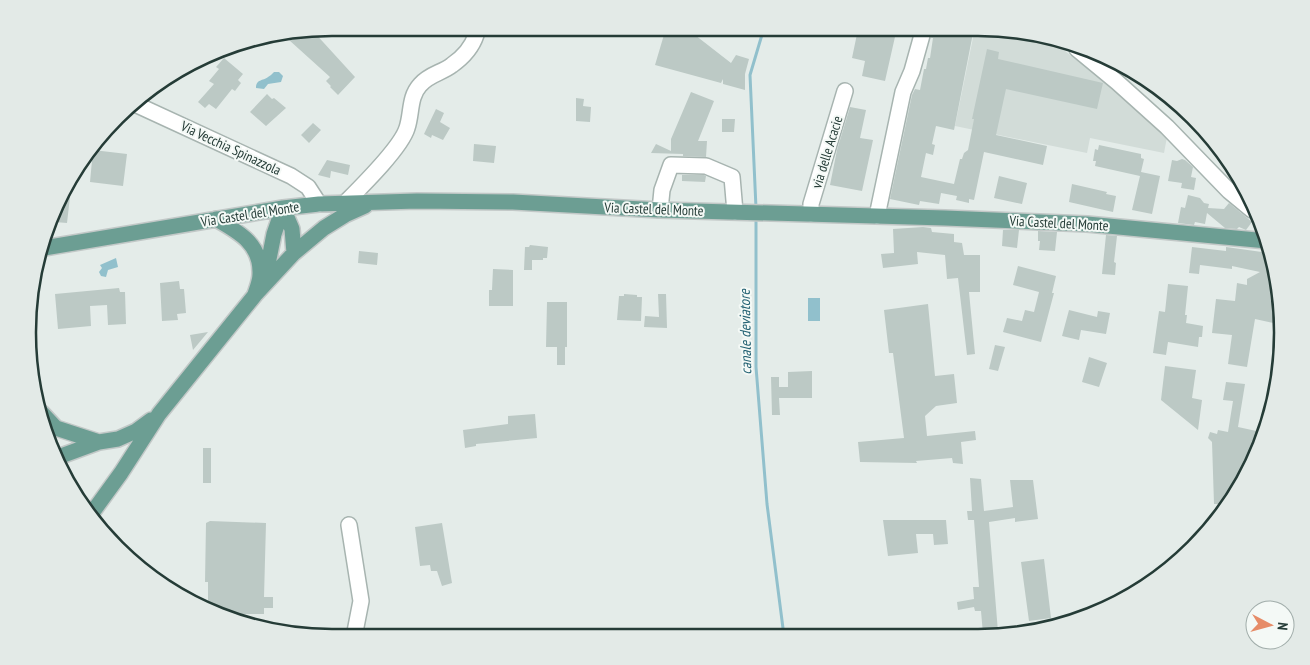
<svg xmlns="http://www.w3.org/2000/svg" width="1310" height="665" font-family="'PT Sans Narrow',sans-serif">
<rect width="100%" height="100%" fill="#e4ece9"/>
<path fill="#d2dcd8" d="M 975,28 L 997,28 L 1056,44 L 1106,83 L 1167,137 L 1164,153 L 1090,138 L 1087,153 L 955,126 Z"/>
<path fill="#91c0cc" d="M 274,72 L 279,72 L 283,76 L 281,82 L 268,84 L 264,89 L 256,88 C 256,79 263,81 268,77 C 270,76 272,74 274,72 Z
M 116,258 L 118,267 L 108,270 L 106,277 L 101,276 L 99,272 L 102,268 L 100,265 Z
M 808,298 L 820,298 L 820,321 L 808,321 Z"/>
<g fill="none" stroke-linecap="round" stroke-linejoin="round">
<path stroke="#91c0cc" stroke-width="3" d="M 756,208 L 750,75 L 764,28
M 756,217 L 756,367 L 767,504 L 784,636"/>
</g>
<path fill="#bcc9c5" d="M 666,28 L 686,28 L 731,63 L 736,55 L 749,59 L 745,74 L 745,90 L 723,84 L 723,79 L 721,83 L 655,65 Z
M 873,28 L 897,28 L 885,81 L 862,76 L 865,61 L 852,58 L 857,34 L 871,37 Z
M 933,28 L 974,28 L 954,130 L 936,126 L 932,144 L 935,145 L 933,155 L 926,153 L 921,177 L 954,184 L 960,159 L 962,159 L 964,153 L 968,150 L 974,119 L 972,119 L 987,49 L 999,52 L 998,59 L 1103,83 L 1097,109 L 1006,89 L 996,135 L 1047,146 L 1043,165 L 984,152 L 974,200 L 969,199 L 969,203 L 956,200 L 957,196 L 941,193 L 939,204 L 920,201 L 919,205 L 890,199 L 912,95 L 915,89 L 920,90 L 924,69 L 926,69 L 928,58 L 930,58 L 933,38 L 931,38 Z
M 313,31 L 355,77 L 338,95 L 330,87 L 331,86 L 326,81 L 330,77 L 289,40 L 291,34 Z
M 224,58 L 243,74 L 238,80 L 241,83 L 235,91 L 232,89 L 216,109 L 209,104 L 205,108 L 198,102 L 214,84 L 209,81 L 219,69 L 216,67 Z
M 691,92 L 714,101 L 698,141 L 707,141 L 706,157 L 683,156 L 683,154 L 651,153 L 656,144 L 671,151 L 671,139 Z
M 267,94 L 272,99 L 274,98 L 286,108 L 266,126 L 250,112 Z
M 576,98 L 584,99 L 583,106 L 591,107 L 590,122 L 576,121 Z
M 850,107 L 866,110 L 860,138 L 873,140 L 862,191 L 830,185 L 837,150 Z
M 436,109 L 444,113 L 440,122 L 450,128 L 443,140 L 432,135 L 431,138 L 424,134 Z
M 722,119 L 735,119 L 734,132 L 722,132 Z
M 313,123 L 321,130 L 309,143 L 301,135 Z
M 474,144 L 496,146 L 494,163 L 473,161 Z
M 1099,145 L 1141,154 L 1141,158 L 1144,159 L 1141,172 L 1160,176 L 1152,214 L 1132,210 L 1140,176 L 1095,166 L 1096,161 L 1093,161 L 1095,149 L 1098,150 Z
M 93,150 L 127,154 L 123,186 L 90,182 Z
M 1182,159 L 1185,160 L 1193,167 L 1191,177 L 1196,178 L 1194,190 L 1181,188 L 1182,183 L 1168,181 L 1172,160 L 1177,161 Z
M 327,160 L 350,165 L 348,175 L 331,171 L 330,178 L 318,175 Z
M 682,175 L 704,175 L 706,176 L 705,182 L 682,181 Z
M 999,176 L 1027,183 L 1022,204 L 994,198 Z
M 1072,184 L 1107,192 L 1106,194 L 1116,196 L 1113,212 L 1069,202 Z
M 69,187 L 71,188 L 67,223 L 55,222 Z
M 1188,195 L 1200,198 L 1204,203 L 1209,204 L 1208,208 L 1224,209 L 1229,203 L 1252,222 L 1246,230 L 1239,227 L 1237,229 L 1225,228 L 1207,213 L 1205,224 L 1195,222 L 1194,225 L 1178,223 L 1181,207 L 1185,208 Z
M 923,227 L 931,228 L 932,232 L 954,234 L 954,242 L 962,243 L 964,255 L 980,255 L 980,292 L 969,292 L 975,354 L 967,355 L 958,278 L 947,279 L 945,255 L 917,252 L 918,264 L 883,268 L 881,254 L 894,253 L 893,229 Z
M 1003,230 L 1019,230 L 1017,248 L 1002,246 Z
M 1038,231 L 1057,232 L 1055,251 L 1039,250 L 1040,241 L 1038,241 Z
M 1106,235 L 1117,236 L 1114,262 L 1116,263 L 1115,275 L 1102,274 Z
M 530,245 L 548,247 L 547,258 L 543,258 L 543,260 L 532,260 L 532,270 L 524,270 L 525,247 L 529,247 Z
M 1192,247 L 1226,251 L 1226,247 L 1269,253 L 1278,324 L 1255,319 L 1247,367 L 1228,364 L 1232,335 L 1212,333 L 1216,299 L 1235,301 L 1237,283 L 1247,285 L 1247,279 L 1260,272 L 1232,266 L 1232,269 L 1200,265 L 1199,274 L 1189,273 Z
M 359,251 L 378,253 L 377,265 L 358,263 Z
M 1018,266 L 1056,276 L 1052,293 L 1054,293 L 1041,342 L 1003,332 L 1007,318 L 1022,321 L 1025,310 L 1034,312 L 1039,292 L 1013,285 Z
M 493,269 L 513,270 L 513,306 L 489,306 L 489,290 L 492,290 Z
M 179,281 L 180,289 L 184,289 L 186,313 L 177,314 L 178,320 L 162,321 L 160,283 Z
M 1168,284 L 1188,286 L 1185,315 L 1187,315 L 1186,323 L 1203,326 L 1202,337 L 1199,337 L 1198,347 L 1168,342 L 1166,355 L 1153,353 L 1159,311 L 1165,312 Z
M 119,288 L 120,292 L 125,292 L 126,324 L 108,325 L 107,305 L 90,306 L 91,326 L 58,329 L 55,294 Z
M 624,294 L 637,295 L 637,297 L 642,297 L 641,321 L 617,320 L 619,296 L 624,296 Z
M 658,294 L 666,294 L 667,328 L 644,327 L 645,316 L 659,317 Z
M 547,302 L 567,302 L 567,347 L 565,347 L 565,365 L 557,365 L 557,347 L 546,347 Z
M 928,304 L 935,376 L 954,374 L 957,403 L 936,406 L 925,416 L 927,436 L 975,431 L 976,440 L 961,442 L 963,464 L 953,463 L 952,458 L 916,461 L 917,463 L 860,462 L 858,442 L 904,438 L 893,353 L 889,353 L 884,310 Z
M 1069,310 L 1097,317 L 1098,311 L 1110,313 L 1106,334 L 1081,330 L 1079,340 L 1062,336 Z
M 208,332 L 193,350 L 190,335 Z
M 995,345 L 1005,347 L 998,371 L 989,369 Z
M 1089,357 L 1107,363 L 1099,387 L 1082,382 Z
M 1165,366 L 1196,370 L 1192,398 L 1202,400 L 1198,430 L 1161,400 Z
M 812,371 L 812,398 L 779,398 L 780,415 L 772,415 L 771,377 L 779,377 L 779,387 L 788,387 L 788,372 Z
M 1226,382 L 1245,384 L 1238,427 L 1261,432 L 1251,467 L 1245,478 L 1237,477 L 1238,489 L 1222,515 L 1221,504 L 1214,504 L 1212,442 L 1208,438 L 1210,432 L 1217,434 L 1218,430 L 1228,432 L 1233,401 L 1223,400 Z
M 535,414 L 537,438 L 476,444 L 476,446 L 465,448 L 463,430 L 508,424 L 508,416 Z
M 203,448 L 211,448 L 211,483 L 203,483 Z
M 970,478 L 981,479 L 984,511 L 1013,507 L 1010,480 L 1033,480 L 1038,519 L 1015,522 L 1015,518 L 989,522 L 998,632 L 983,634 L 981,611 L 975,611 L 974,607 L 958,610 L 957,602 L 974,599 L 973,587 L 979,587 L 974,520 L 968,520 L 967,511 L 972,511 Z
M 883,520 L 946,520 L 948,544 L 934,545 L 933,534 L 916,534 L 918,553 L 888,556 Z
M 210,521 L 266,523 L 264,597 L 273,597 L 273,608 L 264,608 L 264,614 L 235,614 L 235,616 L 208,609 L 208,582 L 205,582 L 206,523 Z
M 442,523 L 452,583 L 442,586 L 437,571 L 431,571 L 430,565 L 420,566 L 415,527 Z
M 1044,559 L 1051,618 L 1029,621 L 1021,562 Z"/>
<g fill="none" stroke-linecap="round" stroke-linejoin="round">
<defs>
<path id="minor" d="M 1077,49 L 1117,82 L 1167,127 L 1229,191 L 1252,210
M 135,104 L 291,176 L 308,187 L 319,204
M 344,204 C 360,188 401,148 407,128 C 412,113 409,97 420,85 C 429,74 442,73 452,65 C 462,58 472,47 476,35
M 660,210 L 662,190 L 671,165 L 706,166 L 732,177 L 735,212
M 811,214 L 811,204 L 845,91
M 877,216 L 903,92 L 912,71 L 924,28
M 349,525 L 361,601 L 354,637"/>
<path id="major" d="M 283,208 L 292,229 L 294,253
M 216,219 C 239,232 261,244 260,274 C 260,281 257,288 255,294
M 44,248 L 283,208 L 319,204 L 417,201 L 513,202 L 660,210 L 945,218 L 1087,224 L 1267,241
M 261,275 L 269,259 L 274,234 L 283,208
M 42,413 L 56,428 L 99,442 L 118,439 L 136,431 L 151,420
M 57,460 L 61,456 L 99,442
M 92,513 L 121,473 L 159,414 L 255,295 L 294,253 L 324,228 L 345,215 L 365,206"/>
</defs>
<use href="#minor" stroke="#a7b4b0" stroke-width="18"/>
<use href="#major" stroke="#c2c8c7" stroke-width="18"/>
<use href="#minor" stroke="#fff" stroke-width="15"/>
<use href="#major" stroke="#6c9e93" stroke-width="15"/>
</g>
<g text-anchor="middle" dominant-baseline="central" stroke-width="4" stroke-linejoin="round" paint-order="stroke">
<g font-size="14" fill="#253c37" stroke="#f4f9f6">
<text transform="translate(231 148) rotate(25)">Via Vecchia Spinazzola</text>
<text transform="translate(827 152) rotate(-73)">via delle Acacie</text>
<text transform="translate(654 209) rotate(2)">Via Castel del Monte</text>
<text transform="translate(250 214) rotate(-9)">Via Castel del Monte</text>
<text transform="translate(1059 223) rotate(3)">Via Castel del Monte</text>
</g>
<g font-size="15" font-style="italic" fill="#246273" stroke="#f4f9f6">
<text transform="translate(745 332) rotate(-91)">canale deviatore</text>
</g>
</g>
<path d="M0 0H1310V665H0ZM332 36H978A296 296 0 0 1 1274 332V333A296 296 0 0 1 978 629H332A296 296 0 0 1 36 333V332A296 296 0 0 1 332 36Z" fill="#e3eae7" fill-rule="evenodd"/>
<path fill="none" stroke="#253c37" stroke-width="2.5" d="M332 36H978A296 296 0 0 1 1274 332V333A296 296 0 0 1 978 629H332A296 296 0 0 1 36 333V332A296 296 0 0 1 332 36Z"/>
<g transform="translate(1270 625) rotate(96)"><circle r="24" fill="#f4f9f6" stroke="#a1adaa"/>
<path d="M0-4L9 19L0 12L-9 19Z" fill="#e68c68"/>
<text y="-8" font-size="14" font-weight="bold" text-anchor="middle" fill="#253c37">N</text>
</g>
</svg>
